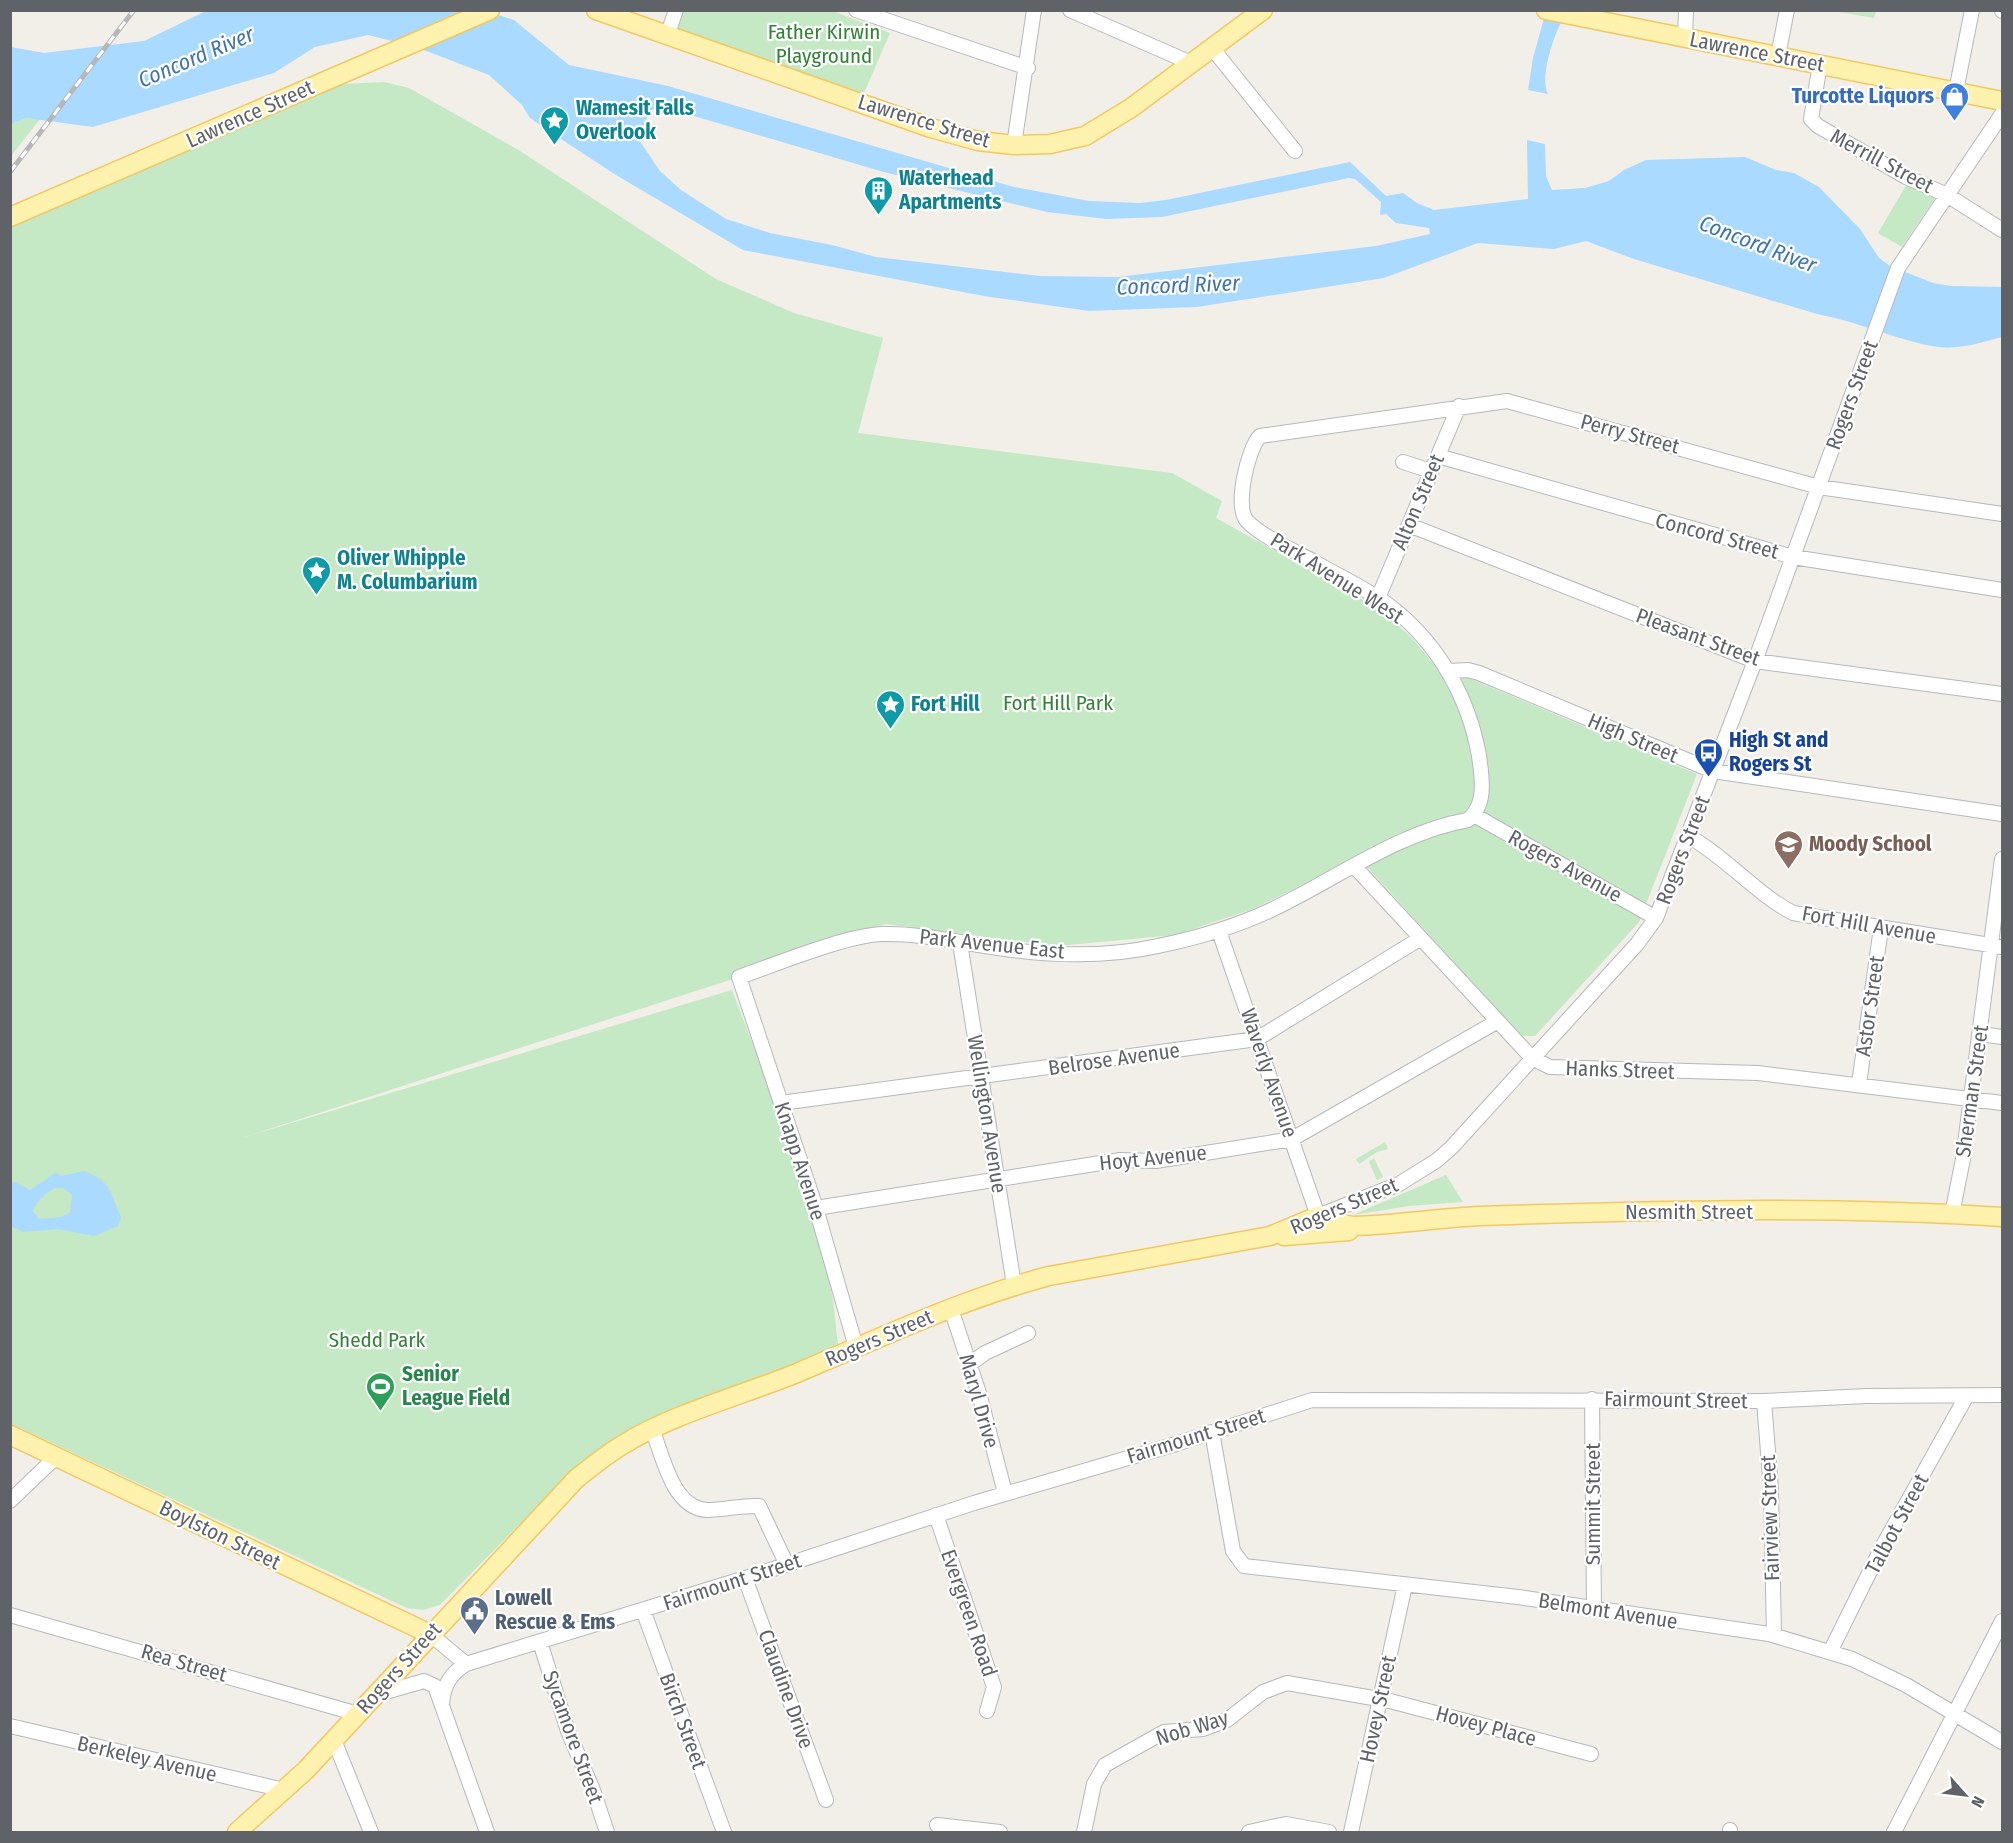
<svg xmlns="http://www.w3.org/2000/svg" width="2013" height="1843" font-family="'Fira Sans Condensed',sans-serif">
<rect width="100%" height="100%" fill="#f1efe8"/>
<path fill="#c5e8c5" d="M 830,10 L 890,33 L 864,93 L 677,31 L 684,11 Z
M 1834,11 L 1876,10 L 1876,11 L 1874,18 Z
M 384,82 L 409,88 L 520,151 L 716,279 L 794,313 L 883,338 L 858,433 L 1172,473 L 1222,501 L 1216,518 L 1379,609 L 1411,637 L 1433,663 L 1697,774 L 1639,922 L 1535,1036 L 1521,1036 L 1359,858 L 1253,909 L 1175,935 L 1057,946 L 885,924 L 739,977 L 245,1137 L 732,990 C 770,1090 814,1193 833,1300 C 835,1315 836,1330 838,1345 C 813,1357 789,1370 763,1380 C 700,1403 634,1419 581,1462 L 440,1605 L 423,1610 L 407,1608 L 11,1424 L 11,227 L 342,84 Z
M 27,118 L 40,119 L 11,156 L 11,124 Z
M 1907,184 L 1935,198 L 1902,247 L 1878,233 Z
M 1385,1142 L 1388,1149 L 1377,1152 L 1359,1164 L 1356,1159 Z
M 1374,1158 L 1383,1177 L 1377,1180 L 1369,1162 Z
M 1446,1175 L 1463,1202 L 1409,1206 L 1353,1215 Z"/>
<path fill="#aadaff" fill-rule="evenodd" d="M 206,11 L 487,11 L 514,20 L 569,65 L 668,86 L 1014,187 L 1089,201 L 1140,203 L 1166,200 L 1350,162 L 1386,196 L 1403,193 L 1417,203 L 1434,210 L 1528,199 L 1527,140 L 1545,144 L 1546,176 L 1552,190 L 1585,188 L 1609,181 L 1624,170 L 1646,160 L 1745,157 L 1776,170 L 1794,173 L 1819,187 L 1860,229 L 1879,258 L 1890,266 L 1933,283 L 1951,286 L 2002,287 L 2002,337 C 1982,342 1959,350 1938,347 C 1897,341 1858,321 1817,314 L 1634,259 L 1586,241 L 1554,249 L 1478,243 L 1384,278 L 1197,307 L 1089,311 L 984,296 L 743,250 L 616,175 L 558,137 L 530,118 L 522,105 L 489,75 L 416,47 L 368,35 L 315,47 L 274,73 L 93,127 L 27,118 L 11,124 L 11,47 L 44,53 L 144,41 ZM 667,108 L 880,171 L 1047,212 L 1106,219 L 1162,217 L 1349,178 L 1355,179 L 1381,202 L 1380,215 L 1386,214 L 1396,223 L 1429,228 L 1430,234 L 1376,246 L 1118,277 L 1040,276 L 876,257 L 832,245 L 770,233 L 726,219 L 681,190 L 660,171 L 639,140 L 650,110 Z
M 1546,11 L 1563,19 C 1554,34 1539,78 1548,94 L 1528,90 L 1533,58 Z
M 84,1171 C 113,1183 109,1191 121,1217 L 118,1226 L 94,1236 L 58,1229 L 23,1232 L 11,1226 L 11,1183 L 16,1182 L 30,1190 L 55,1173 L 62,1176 ZM 55,1188 L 63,1188 L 72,1195 L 70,1212 L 62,1217 L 39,1219 L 33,1211 C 36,1202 46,1192 55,1188 Z"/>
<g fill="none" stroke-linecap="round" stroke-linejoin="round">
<defs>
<path id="minor" d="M 856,10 L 1028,68
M 1070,10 L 1191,63
M 2002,10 L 2002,11
M 667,36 L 676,10
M 1685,38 L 1686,10
M 1212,48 L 1295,151
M 1778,56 L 1787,10
M 1820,64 L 1811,119 L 1818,126 L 1906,177 L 1947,195 L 2002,230
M 1956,91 L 1972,10
M 1014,145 L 1034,10
M 1438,456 L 1793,557 L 2002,590
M 1403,462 L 1431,471
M 1409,525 L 1755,661 L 2002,694
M 1378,598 L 1459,406
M 1448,671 L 1468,670 L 1479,673 L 1713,771 L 2002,814
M 1474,815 L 1656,918
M 1688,836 C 1726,857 1755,893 1793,913 L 2002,947
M 1354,866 L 1532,1058 L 1550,1067 L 1758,1073 L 2002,1103
M 1219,931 L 1318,1216 L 1399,1184 L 1436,1161 L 1451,1148 L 1637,944 L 1656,918 L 1755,661 L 1898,268 L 2002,114
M 960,943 L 1014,1285
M 1980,1034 L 2002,1037
M 1859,1084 L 1881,928
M 781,1103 L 1257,1039 L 1421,938
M 816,1208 L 1120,1160 L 1156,1161 L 1292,1139 L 1498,1021
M 1952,1214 L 1963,1159 L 2002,859
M 951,1309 L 979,1393 L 1005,1493
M 856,1347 L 815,1205 L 739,977 C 777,964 846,935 883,934 C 923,933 965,944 1005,949 C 1055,956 1109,957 1158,946 C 1197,938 1235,927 1271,910 C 1335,880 1398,832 1468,820 C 1487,804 1482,778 1479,756 C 1469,698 1438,643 1391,607 C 1368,589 1338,576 1313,561 C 1294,551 1261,536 1247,521 C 1234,506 1248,448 1260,436 L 1507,401 L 1819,487 L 2002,514
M 970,1364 L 985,1353 L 1028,1333
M 1592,1399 L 1594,1609
M 1764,1401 L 1771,1490 L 1774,1635
M 652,1429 C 663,1456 672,1508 707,1510 C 725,1510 741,1505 759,1506 L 787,1565
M 1212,1432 L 1233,1551 L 1244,1566 L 1518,1597 L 1769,1634 L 1852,1659 L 1906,1685 L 2002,1742
M 10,1501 L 56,1457
M 936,1515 L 994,1687 L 987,1711
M 745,1578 L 826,1800
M 643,1610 L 724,1832
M 10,1615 L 358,1714
M 430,1634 L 466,1664
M 540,1642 L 568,1731 L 593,1790 L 607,1832
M 1830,1652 L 1881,1549 L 1966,1397
M 375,1695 L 424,1681 L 435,1686 L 487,1832
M 442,1703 C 444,1685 450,1674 466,1664 L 752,1576 L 974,1503 L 1176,1444 L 1312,1400 L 1764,1401 L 1867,1396 L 2002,1395
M 10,1726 L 284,1790
M 334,1740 L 371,1832
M 937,1825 L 1000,1832
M 1084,1832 L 1094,1784 L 1105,1765 L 1164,1732 L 1203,1729 L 1227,1720 L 1263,1692 L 1287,1683 L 1390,1701 L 1591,1754
M 1249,1832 L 1286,1824 L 1329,1832
M 1351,1832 L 1405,1585
M 1730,1832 L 1730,1830
M 1894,1832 L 2002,1621"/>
<path id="major" d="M 596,10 L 931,128 L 978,141 L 1014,145 L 1050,144 L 1085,136 L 1131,108 L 1263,10
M 1546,10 L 2002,101
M 10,217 L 490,10
M 1284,1236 L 1349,1231
M 10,1435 L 430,1634
M 237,1832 L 306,1770 L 576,1479 C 591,1467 607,1454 624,1444 C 672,1414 743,1395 797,1373 C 880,1338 962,1299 1049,1276 L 1270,1236 L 1318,1216 L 1334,1223 L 1353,1226 C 1396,1225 1438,1218 1480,1216 C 1654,1210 1829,1206 2002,1217"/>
</defs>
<use href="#minor" stroke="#b5b8bc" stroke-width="16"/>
<use href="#major" stroke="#f2c960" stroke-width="21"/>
<use href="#minor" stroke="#fff" stroke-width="14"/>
<use href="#major" stroke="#fff2af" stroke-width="18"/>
<defs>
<path id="rail" d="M 10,172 L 134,10"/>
</defs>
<use href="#rail" stroke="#b6b7b8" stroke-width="5"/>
<use href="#rail" stroke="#fff" stroke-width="3" stroke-dasharray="9" stroke-linecap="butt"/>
</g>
<defs>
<symbol id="shop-pin" viewBox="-11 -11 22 30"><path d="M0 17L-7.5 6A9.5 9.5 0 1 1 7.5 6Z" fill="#3f7fe0" stroke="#fff"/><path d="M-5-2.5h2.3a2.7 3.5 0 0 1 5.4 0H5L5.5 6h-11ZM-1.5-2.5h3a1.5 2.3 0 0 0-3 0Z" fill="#fff"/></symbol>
<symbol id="sight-pin" viewBox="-11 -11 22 30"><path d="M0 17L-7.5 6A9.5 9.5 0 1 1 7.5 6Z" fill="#0f9aa8" stroke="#fff"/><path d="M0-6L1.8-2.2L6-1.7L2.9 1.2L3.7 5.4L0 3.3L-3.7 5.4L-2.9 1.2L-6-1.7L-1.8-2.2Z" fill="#fff"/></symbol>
<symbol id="building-pin" viewBox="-11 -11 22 30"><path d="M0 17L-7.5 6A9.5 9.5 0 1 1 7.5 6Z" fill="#0f9aa8" stroke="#fff"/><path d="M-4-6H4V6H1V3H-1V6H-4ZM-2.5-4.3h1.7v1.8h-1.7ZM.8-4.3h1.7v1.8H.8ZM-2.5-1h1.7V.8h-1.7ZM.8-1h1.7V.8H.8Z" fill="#fff"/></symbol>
<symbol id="bus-pin" viewBox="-11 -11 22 30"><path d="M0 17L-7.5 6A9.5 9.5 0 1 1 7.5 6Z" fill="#1a4fb4" stroke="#fff"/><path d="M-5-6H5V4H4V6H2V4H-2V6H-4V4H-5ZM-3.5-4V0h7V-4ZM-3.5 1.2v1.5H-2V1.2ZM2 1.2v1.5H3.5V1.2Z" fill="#fff"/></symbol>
<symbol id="school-pin" viewBox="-11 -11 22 30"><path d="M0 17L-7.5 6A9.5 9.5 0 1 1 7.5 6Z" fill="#8d6e63" stroke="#fff"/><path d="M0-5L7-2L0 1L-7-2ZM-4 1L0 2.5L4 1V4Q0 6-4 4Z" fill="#fff"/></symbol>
<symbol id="stadium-pin" viewBox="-11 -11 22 30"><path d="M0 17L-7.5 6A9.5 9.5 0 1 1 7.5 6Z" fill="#2e9e5b" stroke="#fff"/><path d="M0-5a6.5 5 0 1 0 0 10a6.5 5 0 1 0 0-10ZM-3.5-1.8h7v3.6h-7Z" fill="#fff"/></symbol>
<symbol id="civic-pin" viewBox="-11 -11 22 30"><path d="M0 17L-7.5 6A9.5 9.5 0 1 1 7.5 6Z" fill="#5c6f8a" stroke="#fff"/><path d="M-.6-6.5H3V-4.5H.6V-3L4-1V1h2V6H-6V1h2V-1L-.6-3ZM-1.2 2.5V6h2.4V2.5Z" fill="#fff"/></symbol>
</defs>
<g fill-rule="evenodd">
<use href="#shop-pin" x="1938" y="80" width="33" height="45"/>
<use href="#sight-pin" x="538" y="104" width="33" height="45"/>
<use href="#building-pin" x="862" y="174" width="33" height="45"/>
<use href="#sight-pin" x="300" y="554" width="33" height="45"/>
<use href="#sight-pin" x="874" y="688" width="33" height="45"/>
<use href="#bus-pin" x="1692" y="736" width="33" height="45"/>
<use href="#school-pin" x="1772" y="828" width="33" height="45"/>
<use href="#stadium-pin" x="364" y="1370" width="33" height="45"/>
<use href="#civic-pin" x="458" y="1594" width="33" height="45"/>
</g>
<g text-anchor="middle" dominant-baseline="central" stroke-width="4.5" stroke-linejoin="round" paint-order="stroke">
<g font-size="21" fill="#348238" stroke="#fff">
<text x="824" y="32">Father Kirwin<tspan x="824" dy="24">Playground</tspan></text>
<text x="1058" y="703">Fort Hill Park</text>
<text x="377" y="1340">Shedd Park</text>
</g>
<g font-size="21" fill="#5f6368" stroke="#fff">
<text transform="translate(1757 52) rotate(11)">Lawrence Street</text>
<text transform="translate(250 114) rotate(-24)">Lawrence Street</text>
<text transform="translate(924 121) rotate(17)">Lawrence Street</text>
<text transform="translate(1882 161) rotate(28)">Merrill Street</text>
<text transform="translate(1852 395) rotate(-70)">Rogers Street</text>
<text transform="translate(1630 434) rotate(15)">Perry Street</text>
<text transform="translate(1418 502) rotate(-67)">Alton Street</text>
<text transform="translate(1717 536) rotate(15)">Concord Street</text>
<text transform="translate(1337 578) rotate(32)">Park Avenue West</text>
<text transform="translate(1698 637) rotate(20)">Pleasant Street</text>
<text transform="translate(1633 738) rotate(23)">High Street</text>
<text transform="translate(1683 850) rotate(-69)">Rogers Street</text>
<text transform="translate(1565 866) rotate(29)">Rogers Avenue</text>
<text transform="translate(1869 925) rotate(10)">Fort Hill Avenue</text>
<text transform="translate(992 944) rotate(6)">Park Avenue East</text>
<text transform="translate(1870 1006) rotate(-82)">Astor Street</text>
<text transform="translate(1114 1059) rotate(-8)">Belrose Avenue</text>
<text transform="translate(1620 1070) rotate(2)">Hanks Street</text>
<text transform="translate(1269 1073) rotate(71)">Waverly Avenue</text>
<text transform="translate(1972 1091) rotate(-82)">Sherman Street</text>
<text transform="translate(987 1114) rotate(81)">Wellington Avenue</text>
<text transform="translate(1153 1158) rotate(-6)">Hoyt Avenue</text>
<text transform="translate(800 1161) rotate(72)">Knapp Avenue</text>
<text transform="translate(1344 1206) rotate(-23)">Rogers Street</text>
<text x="1689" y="1212">Nesmith Street</text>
<text transform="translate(879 1338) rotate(-23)">Rogers Street</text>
<text transform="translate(1676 1400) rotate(1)">Fairmount Street</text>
<text transform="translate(979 1401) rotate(74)">Maryl Drive</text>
<text transform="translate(1196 1436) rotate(-17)">Fairmount Street</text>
<text transform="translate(1593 1504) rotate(-90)">Summit Street</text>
<text transform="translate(1770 1518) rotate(-92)">Fairview Street</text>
<text transform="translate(1897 1524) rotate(-62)">Talbot Street</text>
<text transform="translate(220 1535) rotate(26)">Boylston Street</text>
<text transform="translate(732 1582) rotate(-18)">Fairmount Street</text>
<text transform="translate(1608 1611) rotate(9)">Belmont Avenue</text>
<text transform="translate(969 1613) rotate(71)">Evergreen Road</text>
<text transform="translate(184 1663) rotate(16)">Rea Street</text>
<text transform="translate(399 1668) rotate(-48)">Rogers Street</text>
<text transform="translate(786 1689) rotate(70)">Claudine Drive</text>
<text transform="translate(1378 1709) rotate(-78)">Hovey Street</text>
<text transform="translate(683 1721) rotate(70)">Birch Street</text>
<text transform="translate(1486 1726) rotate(15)">Hovey Place</text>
<text transform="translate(1192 1728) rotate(-17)">Nob Way</text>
<text transform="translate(573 1737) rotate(70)">Sycamore Street</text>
<text transform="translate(147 1759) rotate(13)">Berkeley Avenue</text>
</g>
<g font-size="21" font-weight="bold" fill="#366cbe" stroke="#fff" text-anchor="end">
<text x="1934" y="96">Turcotte Liquors</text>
</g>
<g font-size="21" font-weight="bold" fill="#0d838f" stroke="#fff" text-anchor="start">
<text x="576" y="108">Wamesit Falls<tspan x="576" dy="24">Overlook</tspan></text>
<text x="899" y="178">Waterhead<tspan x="899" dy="24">Apartments</tspan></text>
<text x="337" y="558">Oliver Whipple<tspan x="337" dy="24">M. Columbarium</tspan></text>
<text x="911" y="704">Fort Hill</text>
</g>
<g font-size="21" font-weight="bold" fill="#164399" stroke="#fff" text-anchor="start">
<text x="1729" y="740">High St and<tspan x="1729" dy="24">Rogers St</tspan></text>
</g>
<g font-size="21" font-weight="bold" fill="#785e54" stroke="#fff" text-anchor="start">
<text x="1809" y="844">Moody School</text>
</g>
<g font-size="21" font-weight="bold" fill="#27864d" stroke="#fff" text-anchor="start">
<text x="402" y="1374">Senior<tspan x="402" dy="24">League Field</tspan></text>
</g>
<g font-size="21" font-weight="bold" fill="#4e5e75" stroke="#fff" text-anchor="start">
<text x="495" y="1598">Lowell<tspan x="495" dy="24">Rescue &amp; Ems</tspan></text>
</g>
<g font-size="22" font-style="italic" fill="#4174aa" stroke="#fff">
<text transform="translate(196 57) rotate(-23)">Concord River</text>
<text transform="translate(1758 244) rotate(21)">Concord River</text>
<text transform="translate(1178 285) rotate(-2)">Concord River</text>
</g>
</g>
<rect width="2013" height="1843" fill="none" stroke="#5f6368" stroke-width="24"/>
<g transform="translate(1965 1795) rotate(118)" stroke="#ffffff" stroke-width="4.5" paint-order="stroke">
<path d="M0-4.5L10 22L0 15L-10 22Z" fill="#5f6368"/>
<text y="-9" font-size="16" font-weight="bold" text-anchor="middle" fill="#5f6368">N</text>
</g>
</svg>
